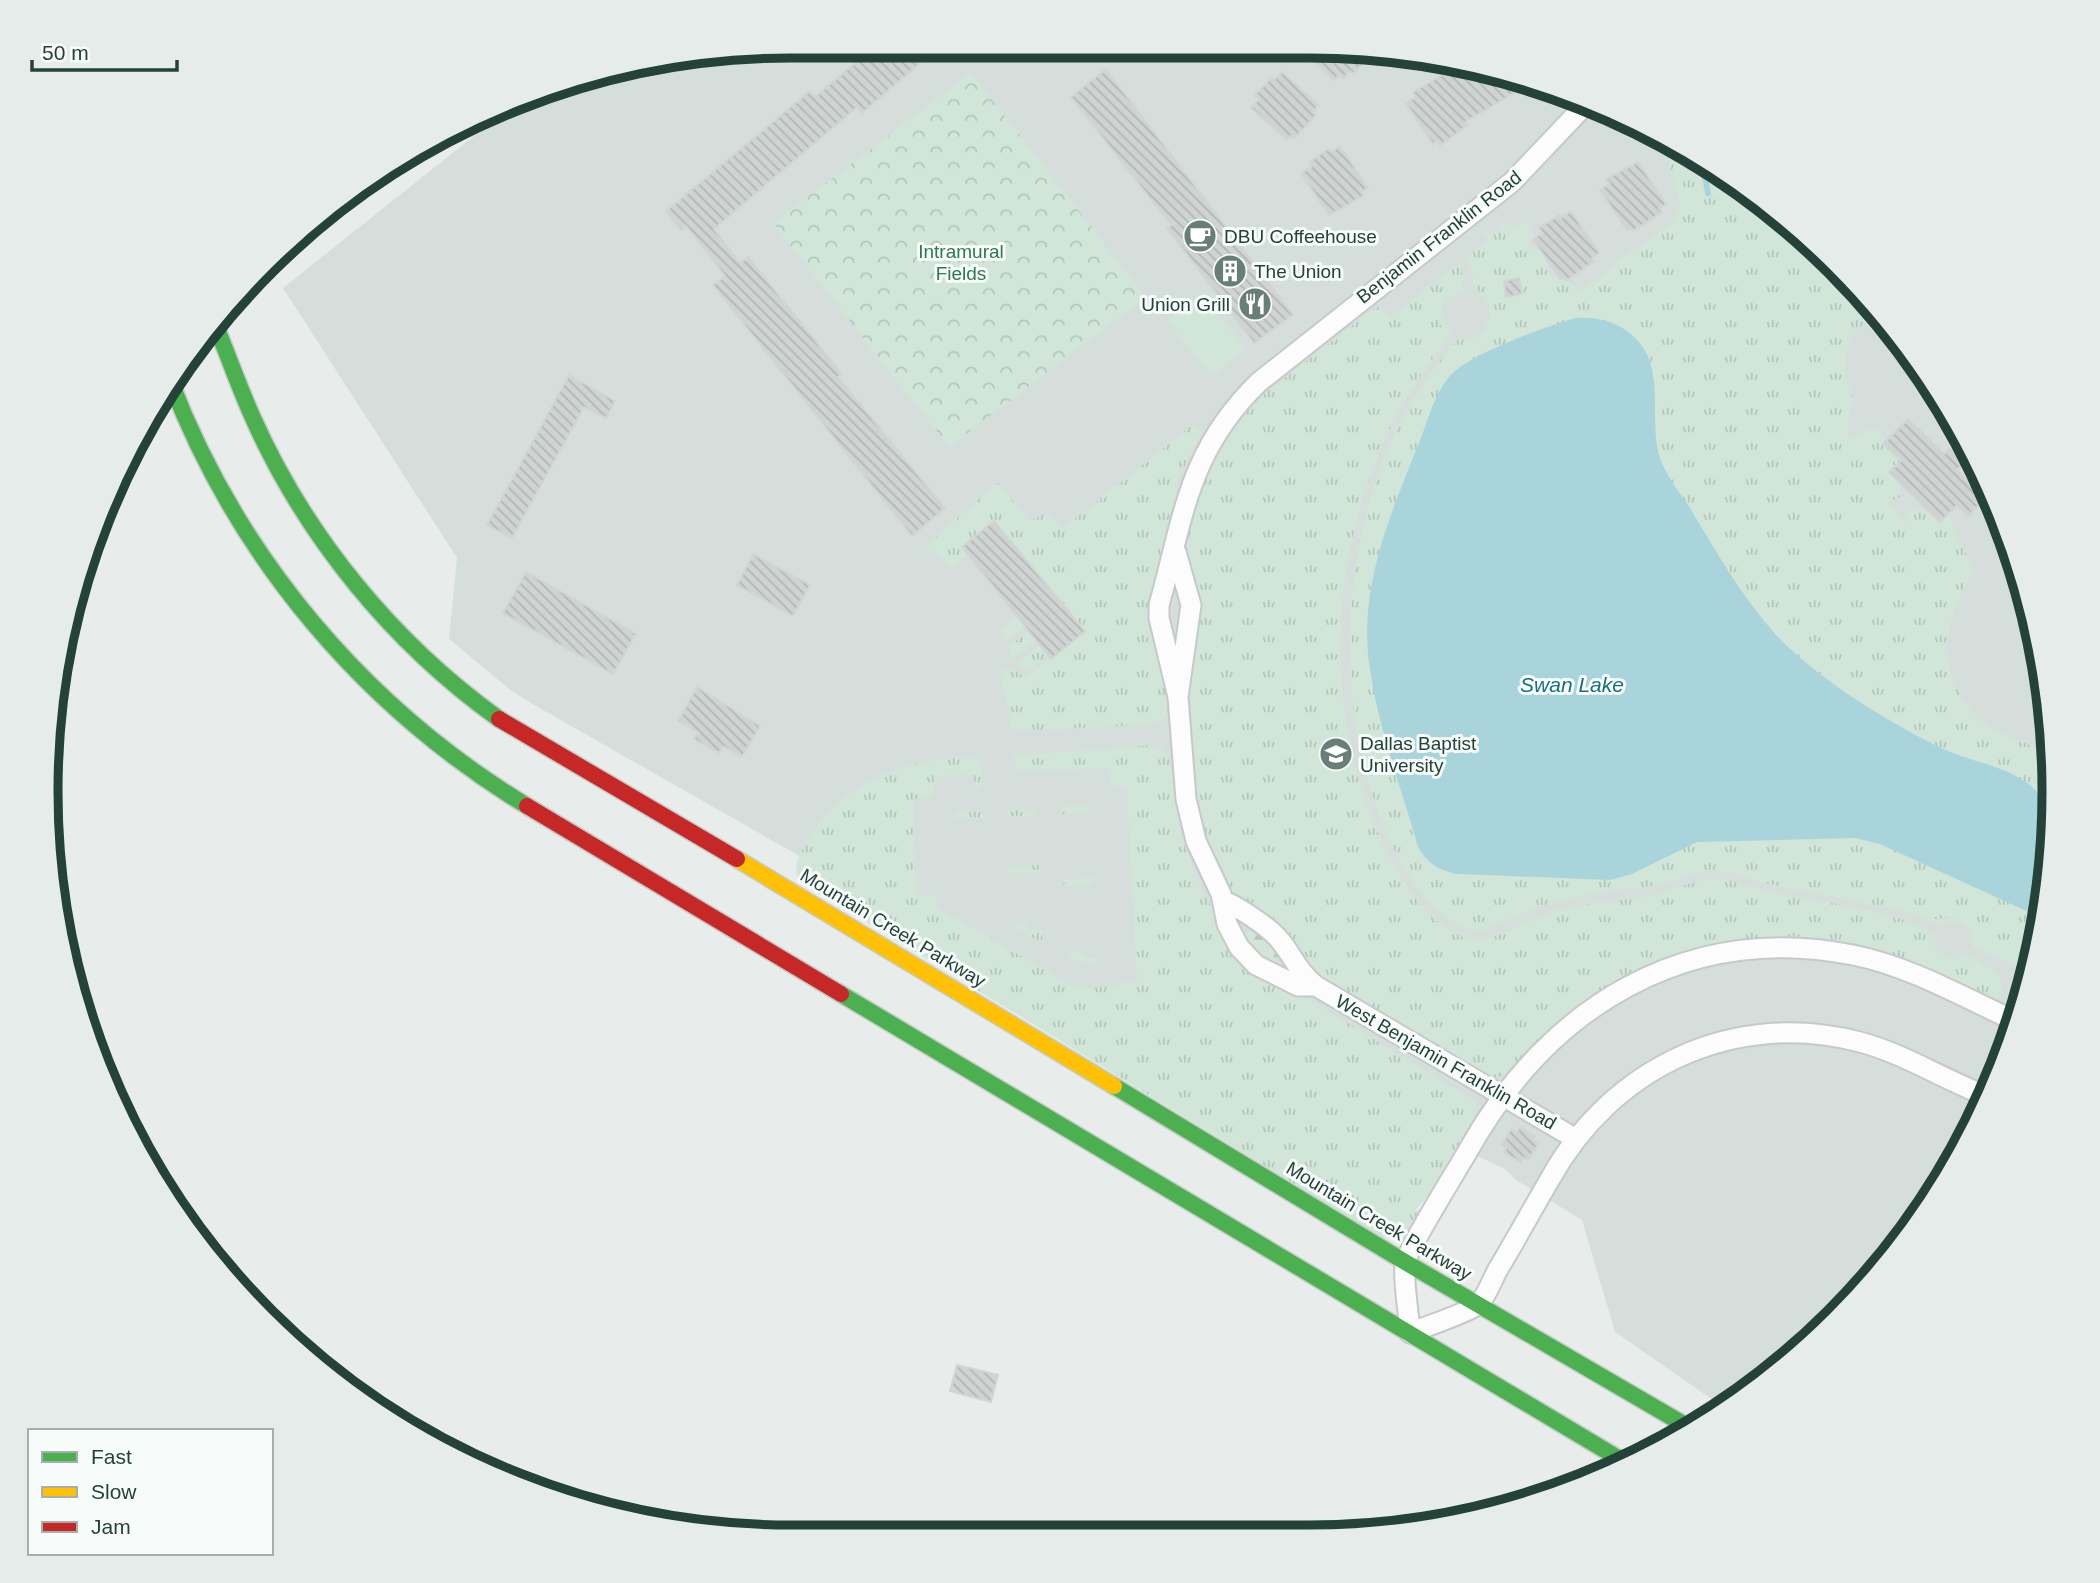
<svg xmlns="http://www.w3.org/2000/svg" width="2100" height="1583" font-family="Arial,sans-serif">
<defs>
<pattern id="grass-tufts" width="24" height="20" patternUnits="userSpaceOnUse" patternTransform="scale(1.75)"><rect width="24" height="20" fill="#d1e6d8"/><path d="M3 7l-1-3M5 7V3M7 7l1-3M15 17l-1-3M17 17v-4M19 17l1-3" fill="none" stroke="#b3c6ba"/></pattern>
<pattern id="forest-firs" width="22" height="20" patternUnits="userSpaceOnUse" patternTransform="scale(1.75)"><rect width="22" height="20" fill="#d1e6d8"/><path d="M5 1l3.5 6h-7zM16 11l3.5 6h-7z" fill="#b3c6ba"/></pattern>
<pattern id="park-crowns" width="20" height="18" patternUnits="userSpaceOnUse" patternTransform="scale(1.75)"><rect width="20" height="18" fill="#d1e6d8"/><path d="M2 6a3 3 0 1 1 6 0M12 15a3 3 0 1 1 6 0" fill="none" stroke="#b3c6ba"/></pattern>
<pattern id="building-back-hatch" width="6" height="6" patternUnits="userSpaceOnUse" patternTransform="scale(1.75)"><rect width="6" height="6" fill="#cfd4d2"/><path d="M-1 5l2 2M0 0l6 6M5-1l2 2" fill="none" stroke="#b2b7b5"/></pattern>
</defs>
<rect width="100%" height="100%" fill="#e8edeb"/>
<path fill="#d6dedb" d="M 791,46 L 1357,47 L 1502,71 L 1638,122 L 1723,171 L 1836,264 L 1929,377 L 1998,506 L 2040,646 L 2054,791 L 2040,937 L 1998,1077 L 1929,1206 L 1836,1319 L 1726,1409 L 1615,1332 L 1582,1220 L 1516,1180 L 1505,1169 L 1456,1146 L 1420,1123 L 1350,1169 L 534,705 L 509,689 L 449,639 L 457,558 L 283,288 L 509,108 L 598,71 Z"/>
<path fill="url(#grass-tufts)" d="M 1666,155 L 1706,182 L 1743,188 L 1836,264 L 1877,314 C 1845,332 1836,366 1854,399 L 1847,425 L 1849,439 L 1872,429 L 1880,432 L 1887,440 L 1883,444 L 1901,461 L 1888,470 L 1901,484 L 1900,497 L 1888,502 L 1905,523 L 1910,510 L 1929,512 L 1940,522 L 1947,516 L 1952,519 L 1953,528 L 1974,570 C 1952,611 1935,647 1958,691 C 1965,705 1976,719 1990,727 C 2010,739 2034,743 2051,759 C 2056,802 2049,932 2029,968 L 1980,946 L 1976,927 L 1951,917 L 1933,919 L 1903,906 L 1912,913 L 1755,881 L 1729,872 L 1703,871 L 1663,884 L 1591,894 L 1537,907 L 1477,932 C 1440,922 1412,886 1396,853 C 1342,742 1337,609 1373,491 C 1385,450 1406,408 1431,373 C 1439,361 1449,351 1457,340 L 1477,337 C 1496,320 1493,300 1472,286 L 1473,273 L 1467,257 L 1488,239 L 1478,230 L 1496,235 L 1502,224 L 1519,226 L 1529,220 L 1531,224 L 1527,227 L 1535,238 L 1528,242 L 1536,252 L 1540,250 L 1549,263 L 1545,268 L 1553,278 L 1564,277 L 1580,291 C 1597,281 1609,270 1624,257 C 1647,239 1669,234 1681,206 Z
M 1461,262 L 1463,288 L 1439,299 C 1434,314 1437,325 1450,334 L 1449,338 C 1333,475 1306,691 1387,852 C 1404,886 1432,931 1473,940 C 1492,943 1537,916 1559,910 C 1589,902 1620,901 1650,896 C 1672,892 1693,879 1717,879 C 1734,879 1750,888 1767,891 C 1821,902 1877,907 1928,930 L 1930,948 L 1934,955 L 1961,965 L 1976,960 L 1998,974 L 2003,986 L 1995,1004 L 1852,948 L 1659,964 L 1621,978 L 1566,1013 L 1504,1075 L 1489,1079 L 1317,977 L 1243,907 L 1231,894 L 1209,851 L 1194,790 L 1185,549 L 1194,506 L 1209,468 L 1225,438 L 1259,398 L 1377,306 L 1390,317 Z
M 1194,424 L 1201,430 L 1200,435 L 1180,475 L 1149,610 C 1152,640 1175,690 1164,718 L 1154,724 L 1027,731 L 1009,727 L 1011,723 L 1000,671 L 1009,668 L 1026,677 L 1085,631 L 995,521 L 963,547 L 968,554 L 954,568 L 925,547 L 998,482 L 1029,521 L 1044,514 L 1050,516 L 1062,529 Z
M 1017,616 L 1025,626 L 1006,641 L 1000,630 Z
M 1029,631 L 1036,640 L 1013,659 L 1008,647 Z
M 1040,645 L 1048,655 L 1027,671 L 1016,665 Z
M 1157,745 L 1169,756 L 1181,837 L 1199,884 L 1241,962 L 1262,980 L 1294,990 L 1476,1102 L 1477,1113 L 1430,1194 L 1416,1209 L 1419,1211 L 1406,1235 L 1383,1238 L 799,881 C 792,865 799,856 807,842 C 836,791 888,765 945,759 C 956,757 967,755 977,758 L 982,764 L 981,789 L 975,789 L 974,774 L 935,776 L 934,794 L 930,798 L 914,799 L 916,895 L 935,895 L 938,908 L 1071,985 L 1088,988 L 1121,986 L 1123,981 L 1137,981 L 1127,788 L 1111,786 L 1108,768 L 1019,771 L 1013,756 Z
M 1087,806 L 1090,813 L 1060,814 L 1064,807 Z
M 1034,809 L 1037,816 L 1006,816 L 1010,810 Z
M 979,811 L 985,816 L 983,818 L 954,820 L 953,817 L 957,813 Z
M 1040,865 L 1039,872 L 1009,873 L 1009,866 Z
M 1094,878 L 1093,885 L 1064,886 L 1063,880 Z
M 1027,921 L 1028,929 L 1043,930 L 1042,940 L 1040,942 L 1012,924 Z
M 1082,951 L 1083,958 L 1098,958 L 1095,965 L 1078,962 L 1068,956 L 1070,952 Z"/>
<path fill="url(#forest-firs)" d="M 1650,129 L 1723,171 L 1743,188 L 1706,182 L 1666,155 Z
M 1249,931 C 1263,933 1272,945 1278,957 L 1271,966 L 1246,943 L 1245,937 Z"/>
<path fill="url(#park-crowns)" d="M 971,73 L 1146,297 L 949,447 L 773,223 Z"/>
<path fill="#d1e6d8" d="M 1458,288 L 1463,288 L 1464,292 L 1449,297 L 1441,308 L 1444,321 L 1452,330 L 1450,334 C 1437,325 1434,314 1439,299 Z
M 1202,293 L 1246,349 L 1211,376 L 1167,321 Z
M 1903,906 C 1913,910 1925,917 1935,919 C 1957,924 1977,904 1980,946 L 2018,962 L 2017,966 L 1973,947 C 1972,928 1960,915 1941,926 L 1903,909 Z
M 1929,933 L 1936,936 L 1935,946 L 1939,953 L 1956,960 L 1967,955 L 1976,960 C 1970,960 1968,963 1961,965 C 1940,973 1929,949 1929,933 Z"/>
<path fill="#a9d4db" d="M 1575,318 C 1602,316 1629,325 1644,349 C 1663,381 1649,423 1660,458 C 1666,476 1680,493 1690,508 C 1716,552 1742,597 1776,635 C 1818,679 1883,719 1937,746 C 1978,767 2024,764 2049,808 C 2056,820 2046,898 2041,913 L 2033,914 L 1880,844 L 1855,838 L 1697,842 L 1632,874 L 1611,880 L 1459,874 C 1439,871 1428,864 1418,847 C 1401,786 1377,725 1369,662 C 1359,585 1391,513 1419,443 C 1429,419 1435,389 1454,372 C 1476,352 1545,327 1575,318 Z"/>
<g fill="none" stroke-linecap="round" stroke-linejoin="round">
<path stroke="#a9d4db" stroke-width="6" d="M 1702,159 L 1708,193"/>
</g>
<path fill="url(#building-back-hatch)" stroke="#d1d6d4" stroke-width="2" d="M 875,46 L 940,46 L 862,113 L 857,107 L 714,229 L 740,263 L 748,257 L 842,374 L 838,377 L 945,508 L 912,536 L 713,285 L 725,276 L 686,226 L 681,230 L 666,211 L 810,91 L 815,97 Z
M 1299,47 L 1357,47 L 1370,49 L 1365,55 L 1368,57 L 1353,74 L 1350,71 L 1343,79 L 1339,75 L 1334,80 Z
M 1461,64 L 1502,71 L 1512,75 L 1519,85 L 1512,89 L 1514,93 L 1465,122 L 1468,125 L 1440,145 L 1437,141 L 1433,144 L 1406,103 L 1416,97 L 1413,92 Z
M 1106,69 L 1293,315 L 1254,343 L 1167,228 L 1171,225 L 1071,97 Z
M 1282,72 L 1319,105 L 1313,112 L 1316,115 L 1294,139 L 1291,136 L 1287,140 L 1251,108 L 1259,99 L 1255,95 L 1271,78 L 1274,80 Z
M 1340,146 L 1368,188 L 1361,192 L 1363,196 L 1329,215 L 1301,173 L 1311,167 L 1309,162 L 1328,149 L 1331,152 Z
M 1638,162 L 1666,204 L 1659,209 L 1662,212 L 1633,231 L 1631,228 L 1627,230 L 1600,190 L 1610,183 L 1606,179 Z
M 1571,211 L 1599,253 L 1592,258 L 1594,261 L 1566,281 L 1564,277 L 1560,279 L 1533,239 L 1543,233 L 1539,228 L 1559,215 L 1561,218 Z
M 1519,278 L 1522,294 L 1506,297 L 1504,281 Z
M 569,375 L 615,401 L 606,418 L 584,407 L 512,538 L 487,525 Z
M 1908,419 L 1944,454 L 1949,448 L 1964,463 L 1957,470 L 1986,498 L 1968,516 L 1957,505 L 1940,522 L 1889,472 L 1901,461 L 1883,444 Z
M 994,521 L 1085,631 L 1051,659 L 962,547 Z
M 753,554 L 810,585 L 793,616 L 737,585 Z
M 526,572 L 636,634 L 613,674 L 503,613 Z
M 697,687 L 760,726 L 742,757 L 723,746 L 719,753 L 694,739 L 698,732 L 678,721 Z
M 1520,1127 L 1535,1136 L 1532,1139 L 1539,1143 L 1528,1160 L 1523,1157 L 1520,1162 L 1504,1152 L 1507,1148 L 1502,1145 L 1511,1129 L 1517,1132 Z
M 957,1365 L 998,1375 L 991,1402 L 950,1391 Z"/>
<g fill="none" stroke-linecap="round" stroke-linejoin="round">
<defs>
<path id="street" d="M 1176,552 L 1191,605 L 1178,697 L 1186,799 L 1196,841 L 1221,894 L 1227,924 L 1239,947 L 1256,965 L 1298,986 L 1316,986
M 1178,697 L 1159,618 L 1159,605 C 1184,516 1188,451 1259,382 L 1512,182 L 1587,103
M 1223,901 C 1238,906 1268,927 1278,938 C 1293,955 1297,971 1316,986 L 1576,1139
M 1987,1096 C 1944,1080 1905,1054 1860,1042 C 1734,1009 1612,1067 1550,1179 C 1532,1210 1515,1241 1497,1271 C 1492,1281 1486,1296 1479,1304 C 1470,1312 1424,1327 1410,1333 C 1409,1311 1403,1286 1405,1264 C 1406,1251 1459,1167 1469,1149 C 1549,1007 1686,922 1853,955 C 1909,966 1963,997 2015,1021"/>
<path id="fast" d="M 215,324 C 228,355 239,387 253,418 C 306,537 393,643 499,719
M 170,380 C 238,558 364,707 527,806
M 841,994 L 1623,1461
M 1114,1086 L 1405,1262 L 1690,1428"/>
<path id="slow" d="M 737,859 L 1114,1086"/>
<path id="jam" d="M 499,719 L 737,859
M 527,806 L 841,994"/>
</defs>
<use href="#street" stroke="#c5cac8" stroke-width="23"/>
<use href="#fast" stroke="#c3cbc8" stroke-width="19"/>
<use href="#slow" stroke="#c3cbc8" stroke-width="19"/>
<use href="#jam" stroke="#c3cbc8" stroke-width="19"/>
<use href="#street" stroke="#fcfcfc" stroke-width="19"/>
<use href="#fast" stroke="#4caf50" stroke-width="16"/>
<use href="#slow" stroke="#ffc107" stroke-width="16"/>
<use href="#jam" stroke="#c62828" stroke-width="16"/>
</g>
<defs>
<symbol id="cafe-disc" viewBox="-11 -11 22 22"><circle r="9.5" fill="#697e78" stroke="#f7fbf9"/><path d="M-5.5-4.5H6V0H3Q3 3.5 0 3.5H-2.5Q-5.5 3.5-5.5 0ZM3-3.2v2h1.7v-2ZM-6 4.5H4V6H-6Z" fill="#fff"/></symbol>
<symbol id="building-disc" viewBox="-11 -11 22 22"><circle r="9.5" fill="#697e78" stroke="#f7fbf9"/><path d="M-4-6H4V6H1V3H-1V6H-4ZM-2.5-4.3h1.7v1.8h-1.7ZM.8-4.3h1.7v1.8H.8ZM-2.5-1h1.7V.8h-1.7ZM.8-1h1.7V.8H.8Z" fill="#fff"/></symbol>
<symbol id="restaurant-disc" viewBox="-11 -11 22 22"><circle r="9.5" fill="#697e78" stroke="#f7fbf9"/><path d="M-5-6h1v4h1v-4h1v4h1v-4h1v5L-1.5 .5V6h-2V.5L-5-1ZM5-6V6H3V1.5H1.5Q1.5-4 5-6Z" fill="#fff"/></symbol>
<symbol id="university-disc" viewBox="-11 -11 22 22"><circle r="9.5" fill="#697e78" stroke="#f7fbf9"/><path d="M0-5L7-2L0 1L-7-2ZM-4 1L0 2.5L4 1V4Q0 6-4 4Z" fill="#fff"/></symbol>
</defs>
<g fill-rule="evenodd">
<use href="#cafe-disc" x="1181" y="217" width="38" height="38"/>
<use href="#building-disc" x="1211" y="252" width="38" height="38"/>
<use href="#restaurant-disc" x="1236" y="285" width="38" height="38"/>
<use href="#university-disc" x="1317" y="735" width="38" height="38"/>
</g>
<g text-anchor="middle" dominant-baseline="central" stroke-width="6" stroke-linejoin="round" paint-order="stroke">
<g font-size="19" fill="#24423a" stroke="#f7fbf9" text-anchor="start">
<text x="1224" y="236">DBU Coffeehouse</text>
<text x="1254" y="271">The Union</text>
<text x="1230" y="304" text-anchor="end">Union Grill</text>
<text x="1360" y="743">Dallas Baptist<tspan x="1360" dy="22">University</tspan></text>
</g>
<g font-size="19" fill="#24423a" stroke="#f7fbf9">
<text transform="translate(1439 237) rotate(-38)">Benjamin Franklin Road</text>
<text transform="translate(893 928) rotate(31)">Mountain Creek Parkway</text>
<text transform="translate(1446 1062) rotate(30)">West Benjamin Franklin Road</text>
<text transform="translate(1379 1221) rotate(31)">Mountain Creek Parkway</text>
</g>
<g font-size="19" fill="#2d7a4b" stroke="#f7fbf9">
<text x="961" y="251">Intramural<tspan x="961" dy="22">Fields</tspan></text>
</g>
<g font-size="21" font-style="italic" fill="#1c6f80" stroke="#f7fbf9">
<text x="1572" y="684">Swan Lake</text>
</g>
</g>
<path d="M0 0H2100V1583H0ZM791 58H1309A733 733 0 0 1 2042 791V792A733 733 0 0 1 1309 1525H791A733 733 0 0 1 58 792V791A733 733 0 0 1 791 58Z" fill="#e6ecea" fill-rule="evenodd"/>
<path fill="none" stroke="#24423a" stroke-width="9" d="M791 58H1309A733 733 0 0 1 2042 791V792A733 733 0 0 1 1309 1525H791A733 733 0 0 1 58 792V791A733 733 0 0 1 791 58Z"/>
<rect x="28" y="1429" width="245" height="126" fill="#f7fbf9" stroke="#a3b1ad" stroke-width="2"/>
<rect x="42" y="1452" width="35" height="10" fill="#4caf50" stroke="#a3b1ad" stroke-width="2"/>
<text x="91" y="1464" font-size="21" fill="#24423a">Fast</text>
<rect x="42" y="1487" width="35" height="10" fill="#ffc107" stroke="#a3b1ad" stroke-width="2"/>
<text x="91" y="1499" font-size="21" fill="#24423a">Slow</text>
<rect x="42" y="1522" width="35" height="10" fill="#c62828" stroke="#a3b1ad" stroke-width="2"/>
<text x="91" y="1534" font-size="21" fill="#24423a">Jam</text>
<path d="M32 60v10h145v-10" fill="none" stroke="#24423a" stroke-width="3.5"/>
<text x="42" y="60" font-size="21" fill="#24423a" stroke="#f7fbf9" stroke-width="5" paint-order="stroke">50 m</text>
</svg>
